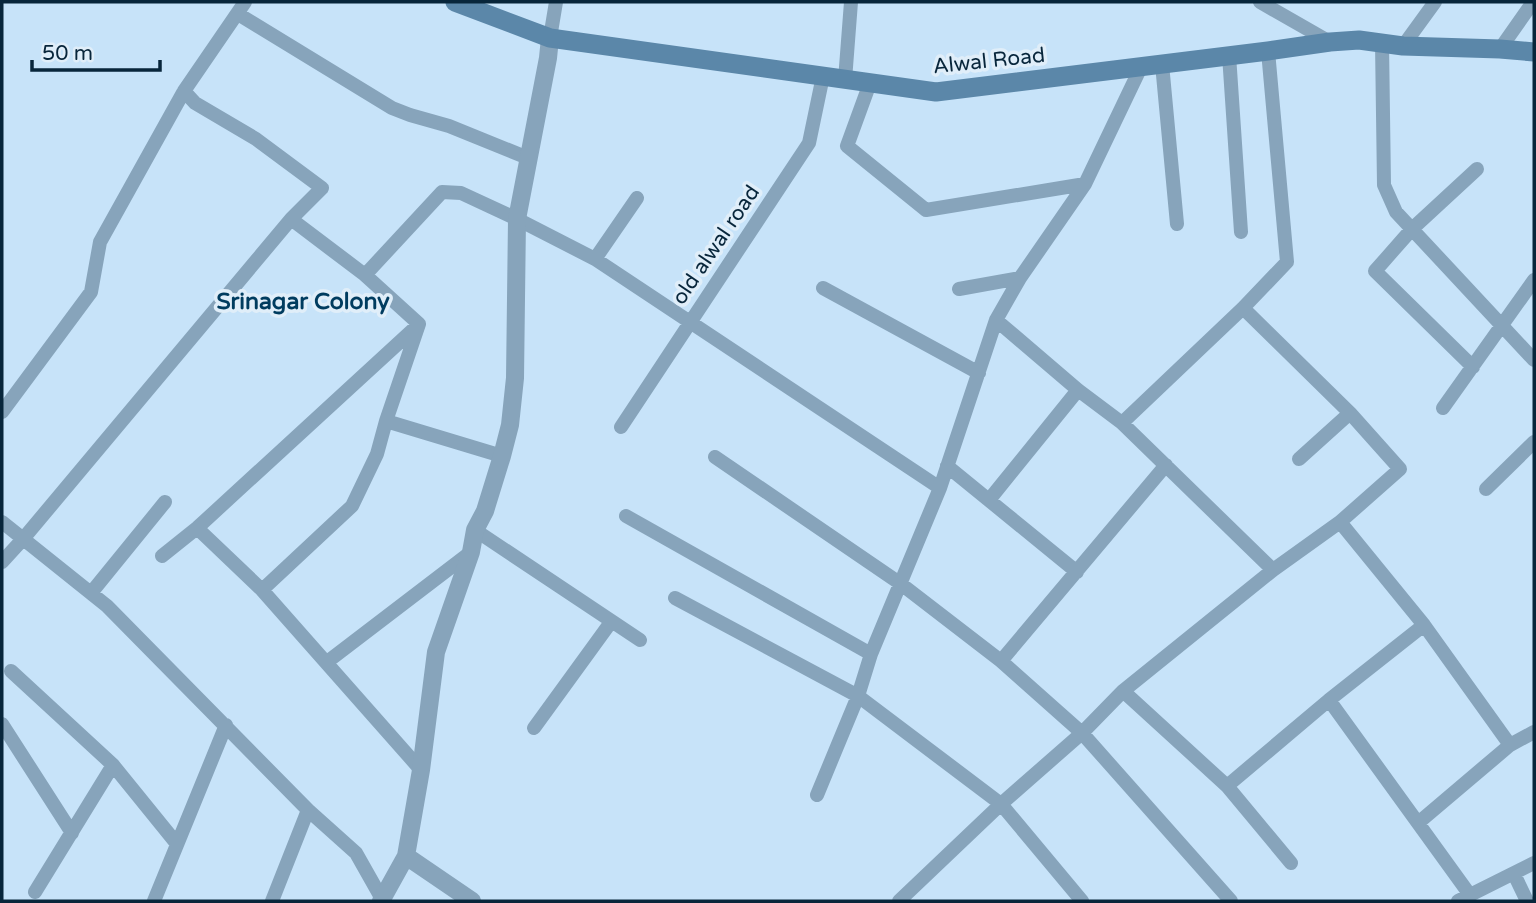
<svg xmlns="http://www.w3.org/2000/svg" width="1536" height="903" font-family="'Varela Round',sans-serif">
<rect width="100%" height="100%" fill="#c7e3f9"/>
<g fill="none" stroke-linecap="round" stroke-linejoin="round">
<path stroke="#87a4bb" stroke-width="14" d="M 1260,2 L 1330,42
M 238,14 L 392,108 L 410,115 L 449,126 L 528,158
M 550,38 L 556,2
M 1382,43 L 1384,185 L 1396,212 L 1534,360
M 1403,46 L 1435,2
M 1500,49 L 1533,2
M 1229,55 L 1241,232
M 1162,64 L 1177,224
M 845,80 L 851,2
M 870,83 L 847,146 L 926,210 L 1085,184
M 184,91 L 195,103 L 256,139 L 322,188 L 291,219 L 365,275 L 419,324 L 386,421 L 377,454 L 352,506 L 262,590
M 595,259 L 637,198
M 365,275 L 442,192 L 461,193 L 517,219 L 595,259 L 940,488
M 823,288 L 979,373
M 959,289 L 1020,278
M 996,320 L 1078,390 L 1122,423 L 1273,570
M 1473,367 L 1375,271 L 1412,229 L 1477,169
M 1443,408 L 1534,280
M 2,412 L 91,292 L 100,242 L 184,91 L 245,2
M 386,421 L 502,456
M 1122,423 L 1243,308 L 1287,262 L 1268,51
M 621,427 L 809,143 L 823,76
M 715,457 L 901,584 L 1001,661 L 1082,733 L 1231,901
M 1299,459 L 1350,413
M 947,466 L 1077,572
M 1486,489 L 1534,442
M 989,500 L 1078,390
M 626,516 L 871,654
M 2,522 L 107,606 L 308,810 L 356,853 L 382,899
M 1340,522 L 1424,625 L 1510,745
M 197,528 L 262,590 L 421,770
M 475,530 L 640,640
M 162,556 L 197,528 L 416,327
M 2,562 L 23,539 L 291,219
M 91,593 L 165,502
M 675,598 L 858,696 L 1001,804 L 1082,901
M 1001,661 L 1166,465
M 327,662 L 471,552
M 11,671 L 113,765 L 177,844
M 1123,691 L 1227,786 L 1291,863
M 1329,700 L 1470,895
M 2,724 L 72,833
M 534,728 L 611,622
M 1227,786 L 1329,700 L 1424,625
M 817,795 L 858,696 L 871,654 L 940,488 L 996,320 L 1020,278 L 1085,184 L 1141,67
M 1418,823 L 1510,745 L 1534,732
M 1514,874 L 1527,901
M 35,892 L 113,765
M 154,901 L 226,725
M 272,901 L 308,810
M 899,901 L 1001,804 L 1082,733 L 1123,691 L 1273,570 L 1340,522 L 1400,469 L 1350,413 L 1243,308
M 1458,901 L 1534,863"/>
<path stroke="#87a4bb" stroke-width="18" d="M 406,856 L 472,901
M 381,901 L 406,856 L 421,770 L 436,652 L 471,552 L 475,530 L 485,511 L 502,456 L 510,425 L 515,378 L 517,219 L 548,58 L 550,38"/>
<path stroke="#5b87a9" stroke-width="19" d="M 455,2 L 550,38 L 936,92 L 1268,51 L 1330,42 L 1359,40 L 1403,46 L 1500,49 L 1534,52"/>
</g>
<g text-anchor="middle" dominant-baseline="central" stroke-width="7" stroke-linejoin="round" paint-order="stroke">
<g font-size="21" fill="#08263b" stroke="#e0eef9">
<text transform="translate(989 61) rotate(-6)">Alwal Road</text>
<text transform="translate(716 245) rotate(-56)">old alwal road</text>
</g>
<g font-size="23" font-weight="bold" fill="#003c5f" stroke="#e0eef9">
<text x="303" y="302">Srinagar Colony</text>
</g>
</g>
<rect width="1536" height="903" fill="none" stroke="#08263b" stroke-width="7"/>
<path d="M32 60v10h128v-10" fill="none" stroke="#08263b" stroke-width="3.5"/>
<text x="42" y="60" font-size="21" fill="#08263b" stroke="#e0eef9" stroke-width="5" paint-order="stroke">50 m</text>
</svg>
